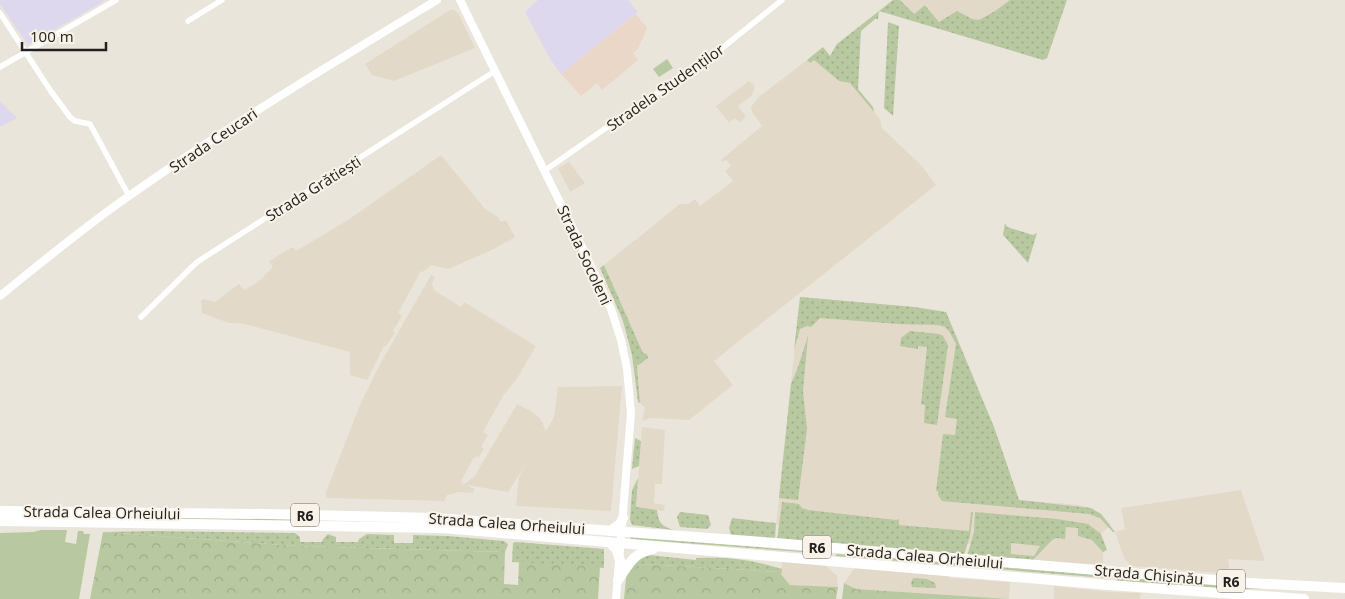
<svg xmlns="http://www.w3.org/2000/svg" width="1345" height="599" font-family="'Open Sans',sans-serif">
<defs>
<pattern id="grass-dots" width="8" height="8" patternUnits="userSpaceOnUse" patternTransform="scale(1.25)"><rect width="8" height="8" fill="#b8c8a0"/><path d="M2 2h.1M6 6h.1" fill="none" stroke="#9eac89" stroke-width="1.8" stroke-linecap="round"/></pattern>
<pattern id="forest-crowns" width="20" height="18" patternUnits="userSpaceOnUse" patternTransform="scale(1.25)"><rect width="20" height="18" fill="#b8c8a0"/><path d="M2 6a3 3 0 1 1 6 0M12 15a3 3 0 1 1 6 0" fill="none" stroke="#9eac89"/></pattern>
</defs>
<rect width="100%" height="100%" fill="#eae5db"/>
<path fill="#e3d9c9" d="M 900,0 L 1010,0 L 995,11 L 979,20 L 972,19 L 939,22 L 926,5 L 914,14 Z
M 450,10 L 454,10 L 458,13 L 475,48 L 394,81 L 372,75 L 365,64 Z
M 814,59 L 839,81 L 850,83 L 880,119 L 882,128 L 922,166 L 936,185 L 714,361 L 733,385 L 689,420 L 651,418 L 642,421 L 645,408 L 640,403 L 637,366 L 647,354 L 643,354 L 604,265 L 680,204 L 688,204 L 695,199 L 700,206 L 733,181 L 725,171 L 731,166 L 726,160 L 723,162 L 721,160 L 762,126 L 752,112 L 751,107 L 760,96 L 807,60 L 810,63 Z
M 749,81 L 755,86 L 752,95 L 738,106 L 746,116 L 740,123 L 735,118 L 729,123 L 716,106 Z
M 441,155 L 485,209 L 498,217 L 501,222 L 506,220 L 515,237 L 494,249 L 448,269 L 431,265 L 423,272 L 421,271 L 398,313 L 402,316 L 393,331 L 395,333 L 386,346 L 384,346 L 367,380 L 350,375 L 350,352 L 241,323 L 229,323 L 202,313 L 201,301 L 204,299 L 215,302 L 239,284 L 244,290 L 257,283 L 273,267 L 269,262 L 280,254 L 293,247 L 296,251 L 348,220 Z
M 569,162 L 585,183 L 570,192 L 558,168 Z
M 431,275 L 435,277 L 432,284 L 434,290 L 461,307 L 464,302 L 536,346 L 518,377 L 503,396 L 483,432 L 488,435 L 481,447 L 484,449 L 479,457 L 477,456 L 473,459 L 461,481 L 463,485 L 474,477 L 517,404 L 529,410 L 540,418 L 546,431 L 554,417 L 558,387 L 622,386 L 611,511 L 516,506 L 519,477 L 526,464 L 508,492 L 467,485 L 474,489 L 473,493 L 459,492 L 447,495 L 444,501 L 326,498 L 326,492 L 360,405 L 380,364 Z
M 800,297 L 914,307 L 946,312 L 994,427 L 1019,500 L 1080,505 L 1091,508 L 1101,514 L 1111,525 L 1095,539 L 1103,552 L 1103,565 L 1033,560 L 1037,556 L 1010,554 L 1010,548 L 776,525 Z
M 642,427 L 665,430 L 662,484 L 655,484 L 654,503 L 665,505 L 664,511 L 636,508 Z
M 1241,490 L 1265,561 L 1228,559 L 1230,574 L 1131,566 L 1124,558 L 1115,532 L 1125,529 L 1121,508 Z
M 782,561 L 820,564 L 827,567 L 837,576 L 838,587 L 790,585 L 781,575 Z
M 857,567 L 944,574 L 951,578 L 1010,582 L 1009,599 L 856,589 L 844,583 L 853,570 Z
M 1054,586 L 1110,592 L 1141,593 L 1140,599 L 1054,599 Z"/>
<path fill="#ddd8ee" d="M 0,0 L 106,0 L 28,45 L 0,4 Z
M 538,0 L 628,0 L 638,12 L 561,74 L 550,59 L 525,12 Z
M 0,101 L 17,118 L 0,127 Z"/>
<path fill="#ebd7c8" d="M 636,14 L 647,28 L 638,49 L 633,53 L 638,60 L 602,90 L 597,83 L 581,96 L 561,74 Z"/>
<path fill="url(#grass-dots)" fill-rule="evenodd" d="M 893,0 L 900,0 L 914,14 L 925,5 L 939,22 L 957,11 L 972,19 L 979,20 L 995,11 L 1010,0 L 1067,0 L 1047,58 L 1043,60 L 879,11 L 878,19 L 875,19 L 861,31 L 858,89 L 873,107 L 874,112 L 850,83 L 839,81 L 814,60 L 810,63 L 807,60 L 823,47 L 830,56 L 837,44 Z
M 888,22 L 899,26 L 893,116 L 884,108 Z
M 1005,223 L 1007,227 L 1033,235 L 1037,233 L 1028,263 L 1003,235 Z
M 604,265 L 643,353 L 647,354 L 648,358 L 637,366 L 640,403 L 638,402 L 632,355 L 623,321 L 600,268 Z
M 800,297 L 914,307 L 946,312 L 994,427 L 1019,500 L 1091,508 L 1101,514 L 1115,532 L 1113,532 L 1100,518 L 1089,514 L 942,501 L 938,495 L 938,491 L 936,491 L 943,434 L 955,435 L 957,419 L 945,417 L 956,344 L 949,331 L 945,327 L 938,325 L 898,324 L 820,318 L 811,327 L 807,326 L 800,329 L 794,350 Z
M 910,331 L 939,334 L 943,336 L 948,345 L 937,425 L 924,423 L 925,405 L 921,404 L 927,347 L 918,346 L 918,349 L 900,346 L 901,338 Z
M 808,336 L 803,391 L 807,429 L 798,500 L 779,498 L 791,384 L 797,370 Z
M 635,438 L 641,441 L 639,466 L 632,469 Z
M 638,478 L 636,507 L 657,510 C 658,522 662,527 674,530 L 632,525 L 630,520 L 632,490 Z
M 782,502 L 799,504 L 802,508 L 808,510 L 896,520 L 899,519 L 899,525 L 969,531 L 971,512 L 973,513 L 970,536 L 964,555 L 777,540 Z
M 680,512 L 708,515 L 711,525 L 707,529 L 680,527 L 677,517 Z
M 975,512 L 1057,519 L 1088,524 L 1101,534 L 1107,550 L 1103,552 L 1092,540 L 1078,536 L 1078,528 L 1066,527 L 1065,539 L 1056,538 L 1052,540 L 1033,560 L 967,556 L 974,532 ZM 1011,543 L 1040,546 L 1034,556 L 1011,554 Z
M 26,516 L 316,519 L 317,521 L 27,517 Z
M 732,518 L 776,523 L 775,540 L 731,535 L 729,528 Z
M 155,531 L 295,533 L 300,537 L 300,542 L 322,542 L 323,539 L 328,534 L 336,537 L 336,542 L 358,542 L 359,539 L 367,534 L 394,535 L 394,543 L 413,543 L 413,535 L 448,536 L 504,541 L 508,544 L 505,552 L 297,546 L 103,532 Z
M 632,536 L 814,552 L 815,553 L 631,539 L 630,537 Z
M 516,542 L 604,549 L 604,568 L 512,562 L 513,543 Z
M 837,554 L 1109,575 L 1106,578 L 835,556 Z
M 649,555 L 696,560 L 696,558 C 730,557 749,559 782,569 L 781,575 L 779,572 L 643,564 L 638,569 L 627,569 L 634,559 Z
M 1120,576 L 1243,587 L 1263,589 L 1216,588 L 1115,581 Z
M 913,578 L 927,579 L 935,583 L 936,588 L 912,587 L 911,583 Z"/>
<path fill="url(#forest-crowns)" d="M 103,532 L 297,546 L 505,552 L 504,584 L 518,585 L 519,562 L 600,567 L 598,599 L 90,599 Z
M 643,564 L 779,572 L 790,585 L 838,587 L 836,599 L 624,599 L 627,569 L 638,569 Z
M 844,583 L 856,589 L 1009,599 L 842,599 Z"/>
<path fill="#b8c8a0" d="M 667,59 L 673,68 L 659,77 L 653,69 Z
M 41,530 L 67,530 L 65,542 L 76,544 L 78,531 L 83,531 L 84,534 L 90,534 L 79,599 L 0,599 L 0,533 L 33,532 Z"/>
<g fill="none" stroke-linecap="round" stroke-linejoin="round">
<path stroke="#fff" stroke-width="5.5" d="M 0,13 L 50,90 L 70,117 L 75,121 L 90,124 L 129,196
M 188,21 L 222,0
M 0,67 L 116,0
M 544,171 L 649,98 L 691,73 L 782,0
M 141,317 L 197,262 L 495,71"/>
<path stroke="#fff" stroke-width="8" d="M 460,0 L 583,249 L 611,309 L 621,340 L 627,369 L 631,413 L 616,599
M 0,296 C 42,262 84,227 129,196 C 228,126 333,63 437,0"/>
<path stroke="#fff" stroke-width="10" d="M 0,511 L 267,514 L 435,518 L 776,543 L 1249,583 L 1345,588
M 0,521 L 443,528 L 1109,585 L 1304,599
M 610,531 L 620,524 L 623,518
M 609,542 L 617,550 L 620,561
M 618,580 C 630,563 632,554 653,549"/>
</g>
<g text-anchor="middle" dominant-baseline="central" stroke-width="4" stroke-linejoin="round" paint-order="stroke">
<g fill="#f8f2e8" stroke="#63605b" stroke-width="1">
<rect x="291" y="503.5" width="28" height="23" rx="4"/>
<rect x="803" y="535.5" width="28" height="23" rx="4"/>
<rect x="1217" y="569.5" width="28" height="23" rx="4"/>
</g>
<g font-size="14" font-weight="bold" fill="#23211e">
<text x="305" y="515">R6</text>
<text x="817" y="547">R6</text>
<text x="1231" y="581">R6</text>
</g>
<g font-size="15" fill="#23211e" stroke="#f8f2e8">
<text transform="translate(665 87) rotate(-35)">Stradela Studenților</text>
<text transform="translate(213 140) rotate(-34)">Strada Ceucari</text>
<text transform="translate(313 188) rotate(-32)">Strada Grătiești</text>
<text transform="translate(585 255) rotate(65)">Strada Socoleni</text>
<text transform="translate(102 512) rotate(1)">Strada Calea Orheiului</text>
<text transform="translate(507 523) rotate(4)">Strada Calea Orheiului</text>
<text transform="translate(925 556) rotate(5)">Strada Calea Orheiului</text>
<text transform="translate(1149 574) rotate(5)">Strada Chișinău</text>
</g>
</g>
<path d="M22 42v8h84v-8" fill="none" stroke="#23211e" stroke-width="2.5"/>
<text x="30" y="42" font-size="15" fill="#23211e" stroke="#f8f2e8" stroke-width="4" paint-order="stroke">100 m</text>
</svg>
